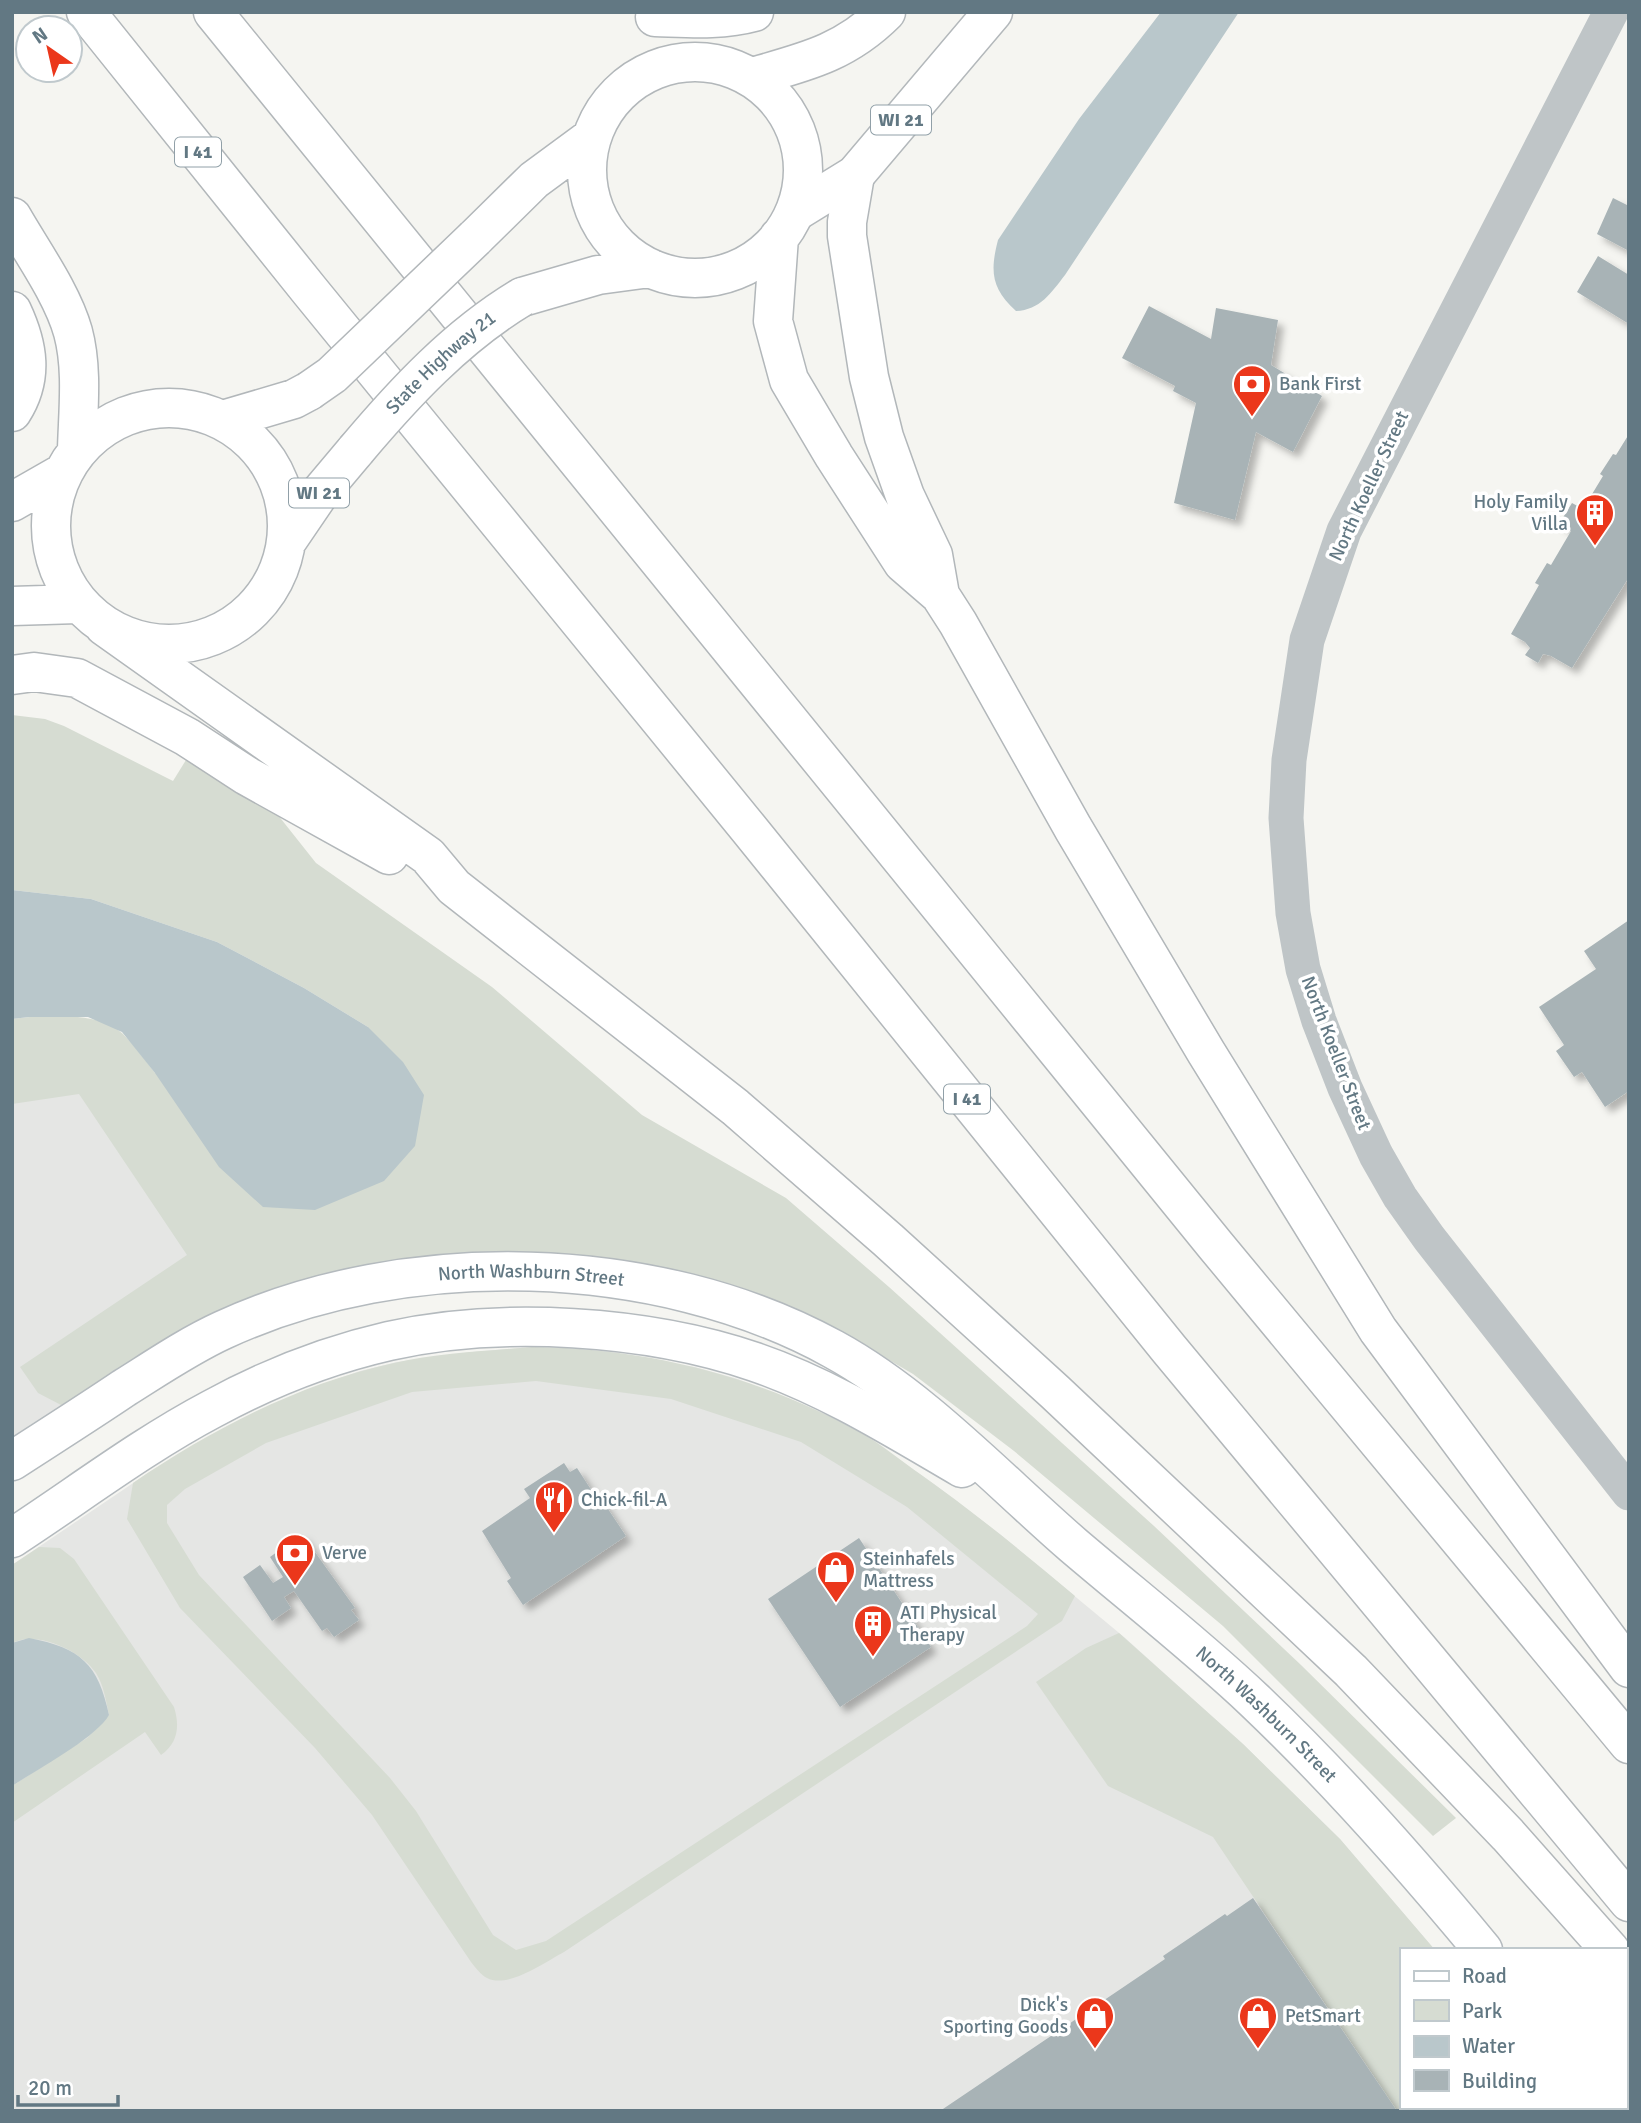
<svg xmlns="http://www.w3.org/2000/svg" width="1641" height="2123" font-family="Signika,sans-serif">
<defs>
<filter id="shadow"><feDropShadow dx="6" dy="6" stdDeviation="3.5" flood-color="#0004"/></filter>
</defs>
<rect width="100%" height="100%" fill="#f5f5f1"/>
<path fill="#e5e6e4" d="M 104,1047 L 227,1309 L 172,1335 L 12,1440 L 12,1062 Z
M 532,1347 L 695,1367 L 738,1379 L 830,1416 L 870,1439 L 934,1484 L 1001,1535 L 1124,1637 L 1243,1744 L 1340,1839 L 1435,1950 L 1401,1950 L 1401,2107 L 1567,2107 L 1570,2111 L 12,2111 L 12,1565 L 151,1471 L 255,1412 L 312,1388 L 360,1371 L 397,1362 L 473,1352 Z"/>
<path fill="#d6dcd2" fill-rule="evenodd" d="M 12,715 L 45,719 L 64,726 L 173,781 L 186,760 L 270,805 L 316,863 L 492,987 L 642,1115 L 786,1198 L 889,1287 L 1154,1526 L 1301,1665 L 1456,1818 L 1433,1836 L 1223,1626 L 1014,1451 L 913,1374 L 836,1329 L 742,1290 L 642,1264 L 559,1253 L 445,1255 L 227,1309 L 172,1335 L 63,1406 L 38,1393 L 20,1367 L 187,1255 L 79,1094 L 12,1104 L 12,1019 C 44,1015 99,1011 123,1034 C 135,1046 145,1060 155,1073 L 368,1027 L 304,988 L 217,942 L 91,899 L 12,890 Z
M 532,1347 C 650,1348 766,1378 868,1437 C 886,1448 903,1462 920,1474 C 974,1512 1025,1554 1075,1596 L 1062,1621 L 564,1952 C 545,1962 508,1989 487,1978 C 481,1975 475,1967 471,1962 L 372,1815 L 315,1748 L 180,1608 L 127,1519 L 133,1483 C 212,1429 301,1383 394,1363 C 439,1353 487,1351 532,1347 ZM 536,1381 L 671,1399 L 801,1442 L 907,1507 L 1038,1614 L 1027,1626 L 546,1941 L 516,1950 L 493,1935 L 416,1811 L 390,1778 L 199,1575 L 167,1523 L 167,1505 L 185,1489 L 266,1443 L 412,1392 Z
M 39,1547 L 60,1548 L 74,1559 L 174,1707 C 180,1726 178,1743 161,1755 L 145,1732 L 12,1823 L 12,1786 L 87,1738 L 109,1715 C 106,1701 104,1686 96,1673 C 83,1654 52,1638 28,1639 C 23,1639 17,1641 12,1643 L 12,1565 Z
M 1119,1633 L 1243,1744 L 1340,1839 L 1435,1950 L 1401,1950 L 1401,2107 L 1425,2107 L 1423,2111 L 1397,2111 L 1213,1837 L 1108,1786 L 1036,1682 L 1086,1648 Z"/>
<path fill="#b9c7cb" d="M 1161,12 L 1239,12 L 1065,275 C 1051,293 1040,310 1016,311 C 991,288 990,271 998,240 L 1079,119 Z
M 12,890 L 91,899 L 217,942 L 304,988 L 368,1027 L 403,1062 L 424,1095 L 415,1146 L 384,1181 L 315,1210 L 263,1207 L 219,1167 L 155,1073 L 122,1032 L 88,1017 L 29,1017 L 12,1019 Z
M 29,1638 C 81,1648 98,1664 109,1715 C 96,1738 36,1770 12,1786 L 12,1643 Z"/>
<path fill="#a8b3b6" filter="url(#shadow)" d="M 1613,198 L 1629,206 L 1629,251 L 1597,234 Z
M 1598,256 L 1629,275 L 1629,324 L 1577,292 Z
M 1149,306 L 1211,339 L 1216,308 L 1278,320 L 1271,365 L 1322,396 L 1293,452 L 1256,432 L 1235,520 L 1174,503 L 1196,403 L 1173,391 L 1175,386 L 1122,358 Z
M 1629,434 L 1629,577 L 1572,668 L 1551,656 L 1543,654 L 1538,663 L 1525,655 L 1530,648 L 1525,642 L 1511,634 L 1539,585 L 1535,583 L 1547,563 L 1551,565 L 1571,531 L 1559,524 L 1572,503 L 1583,509 L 1603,476 L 1600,474 L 1613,454 L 1616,455 Z
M 1629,920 L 1629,1091 L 1605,1107 L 1582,1072 L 1574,1077 L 1556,1051 L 1564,1045 L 1539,1007 L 1596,969 L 1584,951 Z
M 564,1463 L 570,1472 L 577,1468 L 599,1502 L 602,1500 L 626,1536 L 523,1605 L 507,1581 L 511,1578 L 482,1531 L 530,1498 L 524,1489 Z
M 302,1534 L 355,1608 L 351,1610 L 359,1620 L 334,1637 L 327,1628 L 322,1631 L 294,1591 L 284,1597 L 291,1608 L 272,1621 L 243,1577 L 260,1565 L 273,1583 L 283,1577 L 270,1557 Z
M 859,1538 L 931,1647 L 840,1707 L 768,1599 Z
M 1253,1898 L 1397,2111 L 940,2111 L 1165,1959 L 1163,1956 L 1225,1914 L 1227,1916 Z"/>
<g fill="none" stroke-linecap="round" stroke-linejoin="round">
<defs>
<g id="secondary">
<path id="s1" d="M 12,1461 C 49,1437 87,1413 124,1388 C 156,1368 188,1346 223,1330 C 405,1246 657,1252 833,1349 C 921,1397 997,1479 1073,1545 C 1134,1597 1197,1646 1255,1701 C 1337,1779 1411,1863 1483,1950"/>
<path d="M 12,1538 C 78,1495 142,1446 212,1409 C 267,1379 328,1355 389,1341 C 501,1316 647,1325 755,1362 C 828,1387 895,1429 962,1468"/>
<path d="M 1614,2107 L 1617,2111"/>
</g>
<path id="primary" d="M 752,77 C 805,62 845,53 886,12
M 795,212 L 855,175 L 993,12"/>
<path id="highway" d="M 86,12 L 310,291 L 749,829 L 1169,1349 L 1629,1902
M 213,12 L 1216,1246 L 1629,1744
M 655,17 C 688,18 721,21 754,12
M587 170a108 108 0 1 1 216 0a108 108 0 1 1-216 0Z
M 855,175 L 847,222 L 847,236 L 869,377 L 884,437 L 905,496 L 933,555 L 940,595
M 12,217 C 32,252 62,293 73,332 C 83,369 78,411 77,450
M 779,237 L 773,321 L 789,380 L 834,456 L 903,563 L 940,595 L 958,623 L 1073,828 L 1206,1052 L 1378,1330 L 1629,1668
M 475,238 L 534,180 L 591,138
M 522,297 L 598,275 L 650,268
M 12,311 C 28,345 34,378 12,412
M51 526a118 118 0 1 1 236 0a118 118 0 1 1-236 0Z
M 223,420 L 294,399 L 309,391
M 12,502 L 61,474
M 287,541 L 319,494 L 356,450
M 12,606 L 78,604
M 104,626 L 428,856 L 454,887 L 735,1107 L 888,1240 L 1055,1392 L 1351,1671 L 1508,1835 L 1610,1950
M 12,675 L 34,672 L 77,678 L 187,737 L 247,776 L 389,855"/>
</defs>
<use href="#secondary" stroke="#b4babe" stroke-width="41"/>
<use href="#primary" stroke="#b3b8bb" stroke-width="41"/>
<use href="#highway" stroke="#b2b7ba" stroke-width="41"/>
<path stroke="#bfc5c7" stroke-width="35" d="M 1611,12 L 1344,531 L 1307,640 L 1289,760 L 1286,818 L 1293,913 L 1303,969 L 1319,1021 L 1345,1088 L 1376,1155 L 1400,1197 L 1429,1238 L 1629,1493"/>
<use href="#secondary" stroke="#fff" stroke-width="38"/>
<use href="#primary" stroke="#fff" stroke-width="38"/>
<use href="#highway" stroke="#fff" stroke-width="38"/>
<defs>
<g id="highway-bridge">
<path d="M 309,391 L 332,375 L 475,238"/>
<path id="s2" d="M 356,450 C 404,393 457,336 522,297"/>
</g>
</defs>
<use href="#highway-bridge" stroke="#b2b7ba" stroke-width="41" stroke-linecap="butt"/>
<use href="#highway-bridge" stroke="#fff" stroke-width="38"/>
</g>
<defs>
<symbol id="bank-pin" viewBox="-11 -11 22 30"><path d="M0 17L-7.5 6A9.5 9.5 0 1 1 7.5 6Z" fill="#eb371b" stroke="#fff"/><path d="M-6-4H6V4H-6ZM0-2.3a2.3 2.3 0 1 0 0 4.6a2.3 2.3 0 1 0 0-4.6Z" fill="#fff"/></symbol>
<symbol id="building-pin" viewBox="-11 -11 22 30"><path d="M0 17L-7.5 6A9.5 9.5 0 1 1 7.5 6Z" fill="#eb371b" stroke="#fff"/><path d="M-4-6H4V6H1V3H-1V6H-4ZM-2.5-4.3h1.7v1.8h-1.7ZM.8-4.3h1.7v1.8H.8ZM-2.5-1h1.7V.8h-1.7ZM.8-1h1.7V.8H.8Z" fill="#fff"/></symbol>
<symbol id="restaurant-pin" viewBox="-11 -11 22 30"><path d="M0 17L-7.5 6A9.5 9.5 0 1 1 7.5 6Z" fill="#eb371b" stroke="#fff"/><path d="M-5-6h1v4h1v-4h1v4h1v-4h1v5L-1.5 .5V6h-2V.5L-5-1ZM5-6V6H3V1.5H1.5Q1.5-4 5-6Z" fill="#fff"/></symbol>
<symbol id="shop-pin" viewBox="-11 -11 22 30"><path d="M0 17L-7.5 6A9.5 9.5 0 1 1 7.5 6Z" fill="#eb371b" stroke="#fff"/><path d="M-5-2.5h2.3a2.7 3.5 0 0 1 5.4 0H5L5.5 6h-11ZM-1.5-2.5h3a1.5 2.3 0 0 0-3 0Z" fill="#fff"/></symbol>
</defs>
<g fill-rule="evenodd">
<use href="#bank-pin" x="1230" y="362" width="44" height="60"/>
<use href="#building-pin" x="1573" y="491" width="44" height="60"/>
<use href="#restaurant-pin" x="532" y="1478" width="44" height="60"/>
<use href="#bank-pin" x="273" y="1531" width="44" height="60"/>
<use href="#shop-pin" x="814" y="1548" width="44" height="60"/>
<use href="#building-pin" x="851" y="1602" width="44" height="60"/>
<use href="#shop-pin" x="1073" y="1994" width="44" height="60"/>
<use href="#shop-pin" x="1236" y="1994" width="44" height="60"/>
</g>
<g text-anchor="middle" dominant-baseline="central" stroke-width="7" stroke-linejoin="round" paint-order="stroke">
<g fill="#fff" stroke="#91a0a8" stroke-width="2">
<rect x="871" y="105.5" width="60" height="29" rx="5"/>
<rect x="175" y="137.5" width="46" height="29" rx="5"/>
<rect x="289" y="478.5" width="60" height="29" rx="5"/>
<rect x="944" y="1084.5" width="46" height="29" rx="5"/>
</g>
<g font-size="18" font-weight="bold" fill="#627883">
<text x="901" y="120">WI 21</text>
<text x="198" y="152">I 41</text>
<text x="319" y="493">WI 21</text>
<text x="967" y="1099">I 41</text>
</g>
<g font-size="19" fill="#627883" stroke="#fff">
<text stroke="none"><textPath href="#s2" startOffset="122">State Highway 21</textPath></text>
<text transform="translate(1369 486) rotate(-65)">North Koeller Street</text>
<text transform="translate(1336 1053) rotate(69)">North Koeller Street</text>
<text stroke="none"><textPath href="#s1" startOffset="565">North Washburn Street</textPath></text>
<text stroke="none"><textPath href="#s1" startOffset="1447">North Washburn Street</textPath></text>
</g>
<g font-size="19" fill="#627883" stroke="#fff" text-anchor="start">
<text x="1279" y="384">Bank First</text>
<text x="1568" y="502" text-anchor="end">Holy Family<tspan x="1568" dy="22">Villa</tspan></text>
<text x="581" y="1500">Chick-fil-A</text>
<text x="322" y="1553">Verve</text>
<text x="863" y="1559">Steinhafels<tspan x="863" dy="22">Mattress</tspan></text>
<text x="900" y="1613">ATI Physical<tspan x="900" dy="22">Therapy</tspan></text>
<text x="1068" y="2005" text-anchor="end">Dick's<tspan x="1068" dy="22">Sporting Goods</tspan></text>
<text x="1285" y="2016">PetSmart</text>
</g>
</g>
<rect width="1641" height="2123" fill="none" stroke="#627883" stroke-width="28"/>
<rect x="1400" y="1948" width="228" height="161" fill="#ffffff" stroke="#c0c9cd" stroke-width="2"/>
<rect x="1414" y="1971" width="35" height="10" fill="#ffffff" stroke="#c0c9cd" stroke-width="2"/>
<text x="1462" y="1983" font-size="21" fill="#627883">Road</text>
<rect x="1414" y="2000" width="35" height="21" fill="#d6dcd2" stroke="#c0c9cd" stroke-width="2"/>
<text x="1462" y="2018" font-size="21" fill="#627883">Park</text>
<rect x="1414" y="2036" width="35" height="21" fill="#b9c7cb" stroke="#c0c9cd" stroke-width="2"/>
<text x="1462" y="2053" font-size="21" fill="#627883">Water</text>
<rect x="1414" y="2070" width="35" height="21" fill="#a8b3b6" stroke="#c0c9cd" stroke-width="2"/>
<text x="1462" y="2088" font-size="21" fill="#627883">Building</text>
<g transform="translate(49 49) rotate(326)"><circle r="33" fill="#ffffff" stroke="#c0c9cd" stroke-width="2"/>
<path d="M0-5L12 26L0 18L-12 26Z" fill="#eb371b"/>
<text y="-10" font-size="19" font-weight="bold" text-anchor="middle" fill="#627883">N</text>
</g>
<path d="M18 2095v10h100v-10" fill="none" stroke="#627883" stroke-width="3.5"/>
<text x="28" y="2095" font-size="21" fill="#627883" stroke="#ffffff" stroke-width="5" paint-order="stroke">20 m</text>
</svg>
